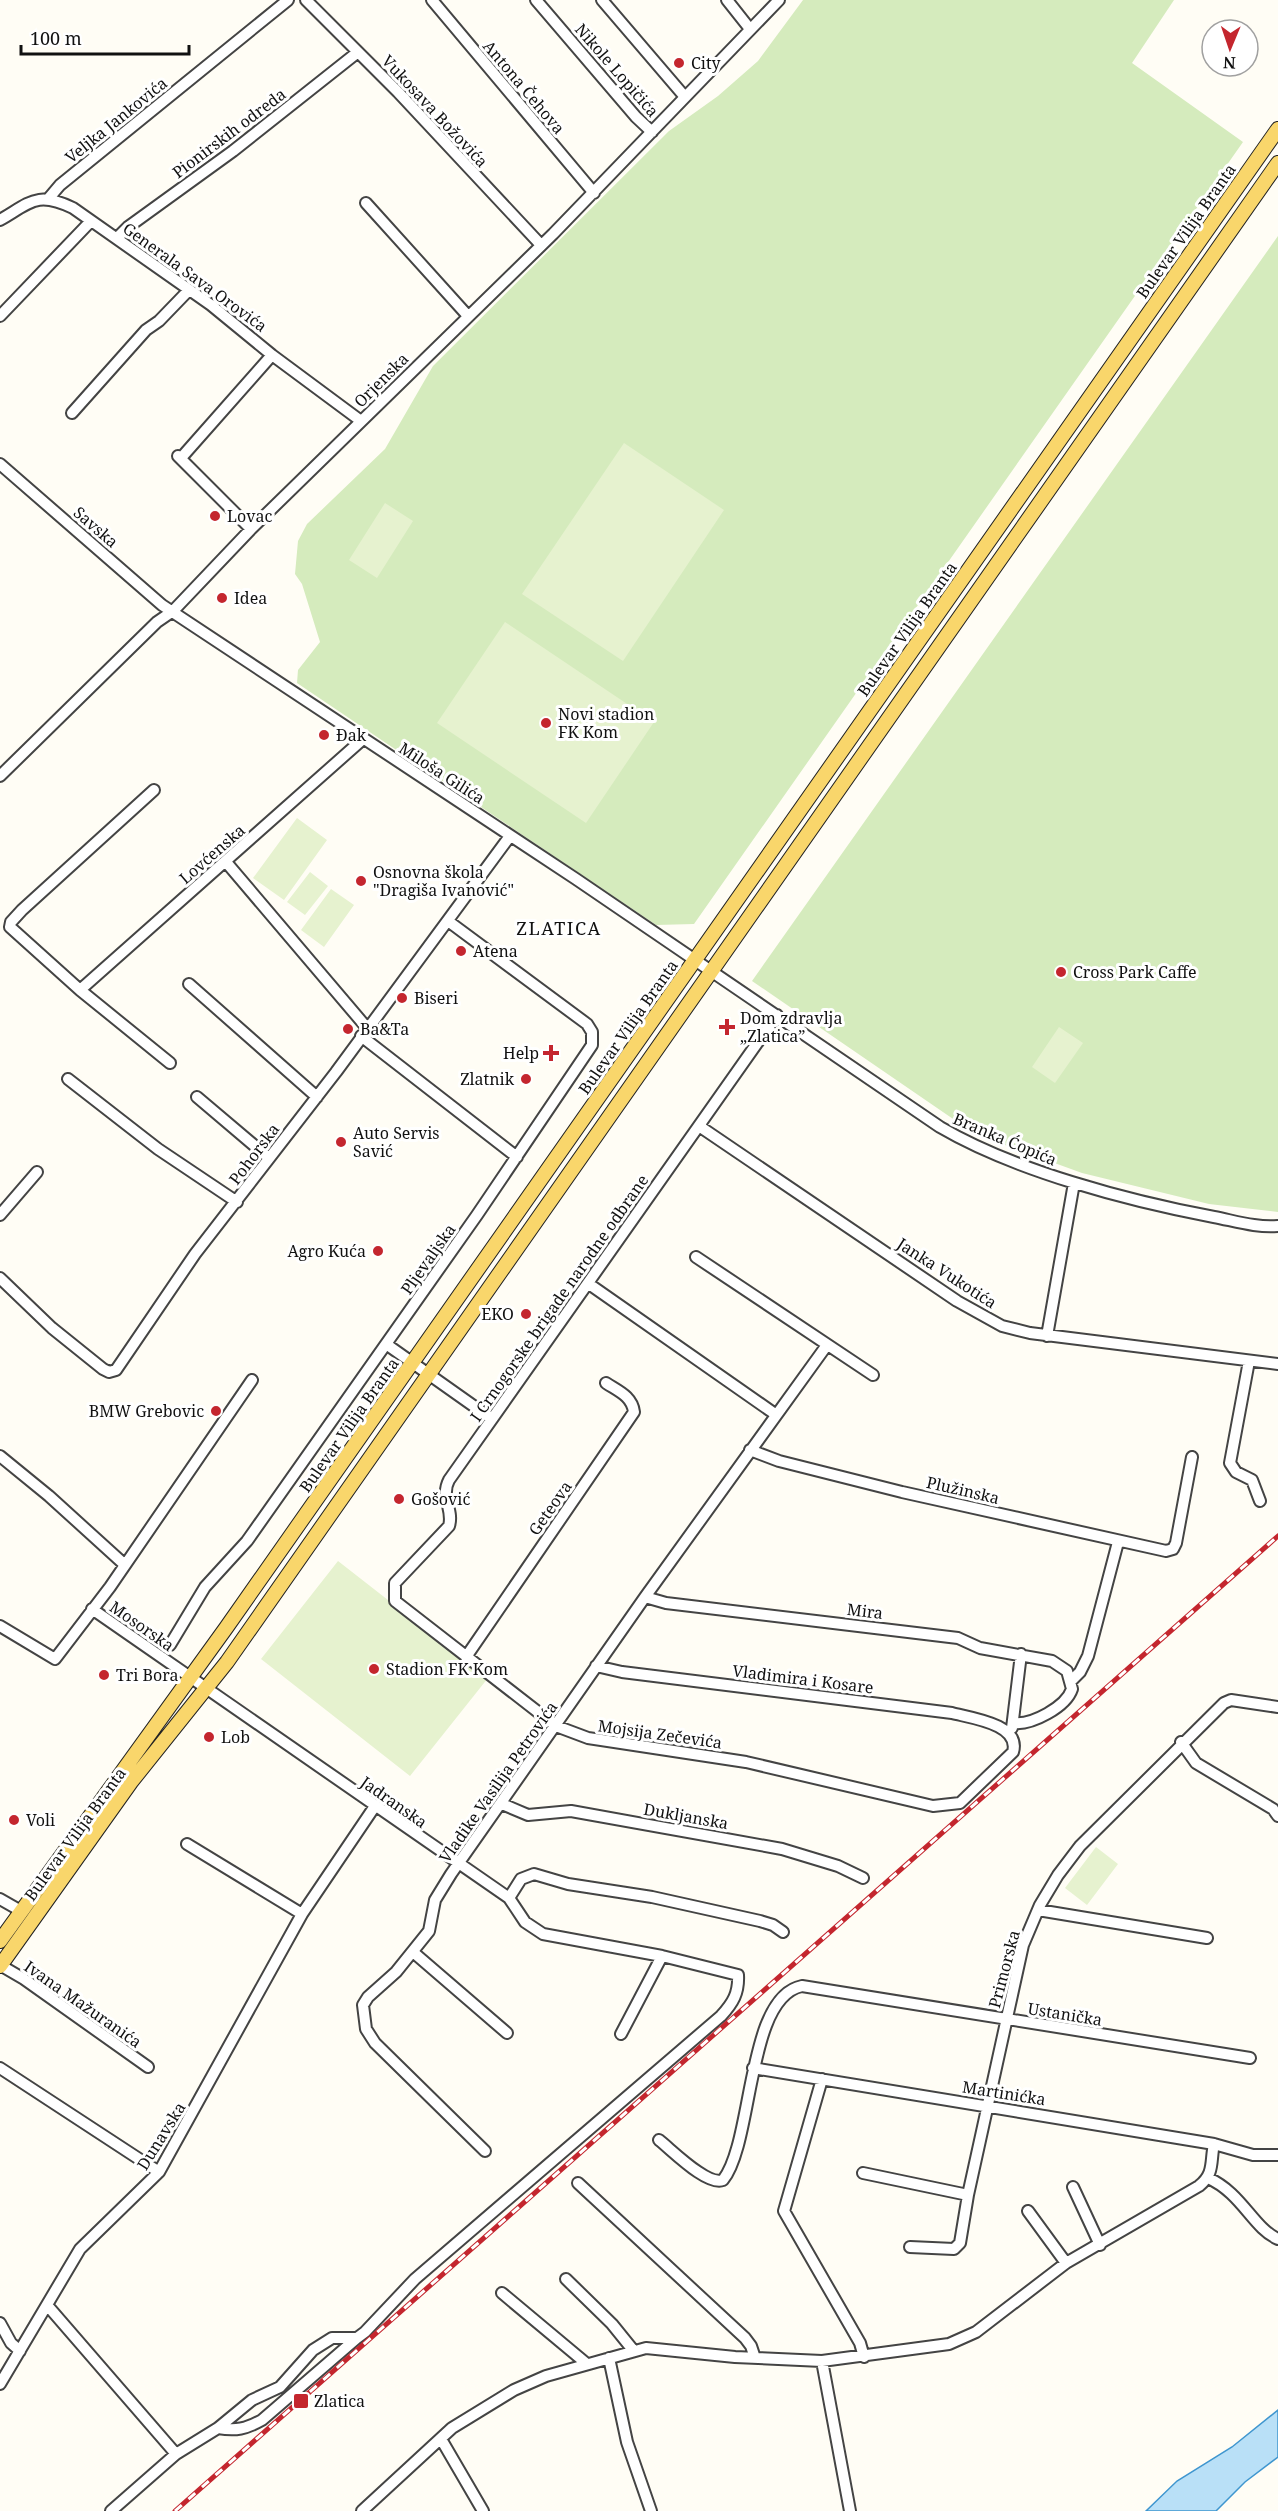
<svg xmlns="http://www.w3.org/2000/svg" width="1278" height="2511" font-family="'Noto Serif',serif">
<rect width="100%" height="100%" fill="#fffdf5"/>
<path fill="#d5ebbd" d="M 803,0 L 1174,0 L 1132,63 L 1243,142 L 694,924 L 656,925 L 297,683 L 298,670 L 320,642 L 302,584 L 295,574 L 298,541 L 307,524 L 385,449 L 433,366 L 669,131 L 718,96 L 758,61 Z
M 1278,236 L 1278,1212 L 1209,1204 L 1082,1173 L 975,1134 L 752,981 Z"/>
<path fill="#e6f2cf" d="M 624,443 L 724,510 L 623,661 L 522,594 Z
M 385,503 L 413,521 L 377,578 L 349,560 Z
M 505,622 L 654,722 L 586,823 L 437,723 Z
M 297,818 L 327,840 L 284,900 L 253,878 Z
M 310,872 L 328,886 L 305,915 L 287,902 Z
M 331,889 L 354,905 L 324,947 L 301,930 Z
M 1059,1027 L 1083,1043 L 1055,1083 L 1032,1067 Z
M 338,1561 L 488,1678 L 410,1776 L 261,1659 Z
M 1096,1847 L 1118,1864 L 1087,1905 L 1065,1888 Z"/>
<path fill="#b9e0f7" stroke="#3f96cf" stroke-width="1.5" d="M 1278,2410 L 1278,2457 L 1245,2482 L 1216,2511 L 1146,2511 L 1177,2481 L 1232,2447 Z"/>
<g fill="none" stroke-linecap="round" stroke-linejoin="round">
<defs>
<path id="minor" d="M 306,0 L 398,92 L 541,245
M 432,0 L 594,193
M 536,0 L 636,117 L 652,132
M 602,0 L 685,97
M 727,0 L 750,29
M 49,198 L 60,185 L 288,0
M 366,203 L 468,316
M 0,220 C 31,202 37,191 73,208 L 211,305 L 272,355 L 361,421
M 117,238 L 128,227 L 233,151 L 358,52
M 0,316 L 91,221
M 72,413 L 146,330 L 159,321 L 188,291
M 178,456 L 251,529
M 181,458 L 272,355
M 0,464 L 162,605 L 576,879 L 940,1127 C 1015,1171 1129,1201 1214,1217 C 1235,1221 1257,1228 1278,1226
M 0,776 L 157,622 L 173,611 L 251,529 L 553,234 L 779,0
M 154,790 L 22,910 L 11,922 L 10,927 L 80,990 L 170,1063
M 226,862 L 367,1028
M 189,984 L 317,1097
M 80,990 L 363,739
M 361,1036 L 517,1157
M 68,1079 L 158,1149 L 237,1202
M 197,1097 L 269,1158
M 699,1126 L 957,1301 L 1002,1326 L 1030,1333 L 1278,1364
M 0,1215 L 37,1172
M 696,1257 L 873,1375
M 0,1278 L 52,1328 L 103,1369 L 109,1372 L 116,1370 L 195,1254 L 336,1072 L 510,836
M 589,1284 L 775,1414
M 1047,1336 L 1074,1183
M 386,1344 L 492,1419
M 1249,1361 L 1230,1463 L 1236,1472 L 1252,1480 L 1260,1501
M 750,1450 L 779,1461 L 902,1492 L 1166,1551 L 1173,1549 L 1176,1543 L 1192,1457
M 0,1456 L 49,1496 L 125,1565
M 645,1597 L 666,1603 L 958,1638 L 980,1648 L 1052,1661 L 1067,1671 L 1072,1689 C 1066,1707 1032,1725 1014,1723
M 92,1609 L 509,1898 L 525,1922 L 543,1934 L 662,1956 L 738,1975 C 739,1993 733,2003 721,2016 L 415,2279 L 365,2332 L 357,2338 L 332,2338 L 313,2350 L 280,2387 L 252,2400 L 218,2428 L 176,2454 L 111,2511
M 0,1626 L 55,1659 L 110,1587 L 252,1380
M 170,1645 L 205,1587 L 247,1541 L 477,1215 L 592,1045 L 592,1032 L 587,1024 L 448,921
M 466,1657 L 634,1412 C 632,1396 618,1391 606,1383
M 596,1666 L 622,1672 L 952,1713 C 971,1718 1021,1724 1013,1752 L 960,1803 L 933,1806 L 746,1762 L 588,1738 L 556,1726 L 395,1601 L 395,1583 L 449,1526 C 454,1510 440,1497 449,1480 L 777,1015
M 1071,1681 L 1080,1672 L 1088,1656 L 1118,1542
M 1012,1728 L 1021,1654
M 1181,1742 L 1196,1763 L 1273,1809 L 1278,1816
M 502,1804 L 528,1815 L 571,1811 L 782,1849 L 838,1866 L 863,1878
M 187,1844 L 302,1914
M 509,1898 L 521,1879 L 534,1874 L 568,1884 L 652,1897 L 760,1921 L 773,1925 L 783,1932
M 0,1899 L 21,1911
M 1038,1910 L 1207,1938
M 413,1952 L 507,2033
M 0,1965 L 24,1979 L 148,2067
M 621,2034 L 662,1956
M 0,2068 L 159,2172
M 822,2079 L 784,2211 L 860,2343 L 864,2357
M 659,2140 C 673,2151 707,2186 723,2180 C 754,2141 746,1997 802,1986 L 1250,2058
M 1214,2144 L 1253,2155 L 1278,2155
M 485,2151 L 375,2043 L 366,2029 L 363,2005 L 368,1997 L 396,1972 L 429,1931 L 435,1900 L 451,1874 L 645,1597 L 827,1345
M 863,2173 L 968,2195
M 1208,2178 C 1242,2193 1253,2228 1278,2239
M 578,2183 L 745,2338 L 751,2346 L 755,2358
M 1073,2187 L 1100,2245
M 1028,2211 L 1066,2263
M 910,2247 L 954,2249 L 960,2243 L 968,2195 L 1023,1945 L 1040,1905 L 1058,1875 L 1080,1846 L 1224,1703 L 1231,1700 L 1278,1707
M 566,2279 L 612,2324 L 633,2350
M 502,2293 L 587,2364
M 47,2305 L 176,2454
M 0,2323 L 11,2343 L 20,2351
M 609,2358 L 627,2442 L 651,2511
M 822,2361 L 850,2511
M 0,2384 L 80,2249 L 159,2172 L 302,1914 L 375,1806
M 218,2428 C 236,2431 246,2429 262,2420 L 357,2338
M 441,2439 L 483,2511
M 362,2511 L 452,2428 L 514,2390 L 546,2376 L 646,2348 L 735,2357 L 822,2361 L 949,2344 L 976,2332 L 1066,2263 L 1199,2186 C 1215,2173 1210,2162 1214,2144 L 753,2068"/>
<path id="major" d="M 0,1941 L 226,1628 L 1278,129
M 0,1966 L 131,1782 L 227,1662 L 1278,163"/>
</defs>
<use href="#minor" stroke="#444" stroke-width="14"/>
<use href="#major" stroke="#222" stroke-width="16"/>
<use href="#minor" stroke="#fff" stroke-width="10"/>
<use href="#major" stroke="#f9d66b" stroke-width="14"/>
<defs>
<path id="rail" d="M 175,2511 L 1278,1536"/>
</defs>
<use href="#rail" stroke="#c4262e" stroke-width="5"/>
<use href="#rail" stroke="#fff" stroke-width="3" stroke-dasharray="9" stroke-linecap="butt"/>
</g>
<g fill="#c4262e" stroke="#fff" stroke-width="2">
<circle cx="679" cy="63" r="6"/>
<circle cx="215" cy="516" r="6"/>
<circle cx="222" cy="598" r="6"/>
<circle cx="546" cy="723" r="6"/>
<circle cx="324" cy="735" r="6"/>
<circle cx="361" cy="881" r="6"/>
<circle cx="461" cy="951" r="6"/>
<circle cx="1061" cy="972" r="6"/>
<circle cx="402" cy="998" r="6"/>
<path d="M724 1018h6v6h6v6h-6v6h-6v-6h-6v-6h6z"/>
<circle cx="348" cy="1029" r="6"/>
<path d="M548 1044h6v6h6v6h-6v6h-6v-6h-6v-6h6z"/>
<circle cx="526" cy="1079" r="6"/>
<circle cx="341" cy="1142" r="6"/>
<circle cx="378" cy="1251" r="6"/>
<circle cx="526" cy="1314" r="6"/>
<circle cx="216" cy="1411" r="6"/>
<circle cx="399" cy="1499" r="6"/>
<circle cx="374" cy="1669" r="6"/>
<circle cx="104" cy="1675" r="6"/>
<circle cx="209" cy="1737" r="6"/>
<circle cx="14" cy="1820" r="6"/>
<rect x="293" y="2393" width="16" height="16" rx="3"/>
</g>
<g text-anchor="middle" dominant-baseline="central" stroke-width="6" stroke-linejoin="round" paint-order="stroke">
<g font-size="16" fill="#111" stroke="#fff" text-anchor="start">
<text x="691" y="63">City</text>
<text x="227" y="516">Lovac</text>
<text x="234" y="598">Idea</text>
<text x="558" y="714">Novi stadion<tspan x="558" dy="18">FK Kom</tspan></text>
<text x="336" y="735">Đak</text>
<text x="373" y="872">Osnovna škola<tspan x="373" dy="18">"Dragiša Ivanović"</tspan></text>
<text x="473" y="951">Atena</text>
<text x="1073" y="972">Cross Park Caffe</text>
<text x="414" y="998">Biseri</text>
<text x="740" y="1018">Dom zdravlja<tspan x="740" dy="18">„Zlatica”</tspan></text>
<text x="360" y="1029">Ba&amp;Ta</text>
<text x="539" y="1053" text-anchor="end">Help</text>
<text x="514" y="1079" text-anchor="end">Zlatnik</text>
<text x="353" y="1133">Auto Servis<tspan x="353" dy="18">Savić</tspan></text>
<text x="366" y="1251" text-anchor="end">Agro Kuća</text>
<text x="514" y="1314" text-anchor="end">EKO</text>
<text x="204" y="1411" text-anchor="end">BMW Grebovic</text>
<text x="411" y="1499">Gošović</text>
<text x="386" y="1669">Stadion FK Kom</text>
<text x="116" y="1675">Tri Bora</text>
<text x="221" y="1737">Lob</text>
<text x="26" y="1820">Voli</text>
<text x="314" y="2401">Zlatica</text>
</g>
<g font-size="16" fill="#111" stroke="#fff">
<text transform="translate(617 70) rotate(49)">Nikole Lopičića</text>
<text transform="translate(524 87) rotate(50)">Antona Čehova</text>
<text transform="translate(435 111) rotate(47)">Vukosava Božovića</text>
<text transform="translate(116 120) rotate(-39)">Veljka Jankovića</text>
<text transform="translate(229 133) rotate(-37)">Pionirskih odreda</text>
<text transform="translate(1186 231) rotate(-55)">Bulevar Vilija Branta</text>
<text transform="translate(195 277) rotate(36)">Generala Sava Orovića</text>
<text transform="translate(381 380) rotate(-45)">Orjenska</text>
<text transform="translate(96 527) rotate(41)">Savska</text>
<text transform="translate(907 629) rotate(-55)">Bulevar Vilija Branta</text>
<text transform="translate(442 773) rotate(33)">Miloša Gilića</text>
<text transform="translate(212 854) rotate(-41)">Lovćenska</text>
<text transform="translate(628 1027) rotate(-55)">Bulevar Vilija Branta</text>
<text transform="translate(1005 1139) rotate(23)">Branka Ćopića</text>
<text transform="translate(254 1154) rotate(-53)">Pohorska</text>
<text transform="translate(428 1259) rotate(-55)">Pljevaljska</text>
<text transform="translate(947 1273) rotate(33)">Janka Vukotića</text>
<text transform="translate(559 1298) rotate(-55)">I Crnogorske brigade narodne odbrane</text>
<text transform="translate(349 1425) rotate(-55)">Bulevar Vilija Branta</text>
<text transform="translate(963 1490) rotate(13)">Plužinska</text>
<text transform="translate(550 1508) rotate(-55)">Geteova</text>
<text transform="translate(865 1611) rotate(7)">Mira</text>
<text transform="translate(142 1626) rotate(35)">Mosorska</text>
<text transform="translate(803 1679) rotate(7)">Vladimira i Kosare</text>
<text transform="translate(660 1734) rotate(8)">Mojsija Zečevića</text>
<text transform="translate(498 1782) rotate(-55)">Vladike Vasilija Petrovića</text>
<text transform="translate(394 1802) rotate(35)">Jadranska</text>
<text transform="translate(686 1816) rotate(10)">Dukljanska</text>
<text transform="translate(75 1834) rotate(-54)">Bulevar Vilija Branta</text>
<text transform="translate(1004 1969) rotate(-75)">Primorska</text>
<text transform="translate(83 2004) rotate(35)">Ivana Mažuranića</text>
<text transform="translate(1065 2014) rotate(9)">Ustanička</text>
<text transform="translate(1004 2093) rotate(9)">Martinićka</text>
<text transform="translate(161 2136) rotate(-58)">Dunavska</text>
</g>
<g font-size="18" letter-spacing="1.5" fill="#111" stroke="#fff">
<text x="559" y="928">ZLATICA</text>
</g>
</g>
<g transform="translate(1230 48) rotate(182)"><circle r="28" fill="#ffffff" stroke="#a0a0a0" stroke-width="1.5"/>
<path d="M0-4.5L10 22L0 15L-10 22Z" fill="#c4262e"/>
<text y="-9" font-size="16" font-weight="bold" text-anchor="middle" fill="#111111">N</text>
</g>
<path d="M21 45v9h168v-9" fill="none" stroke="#111111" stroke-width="3"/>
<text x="30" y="45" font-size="18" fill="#111111" stroke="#ffffff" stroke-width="4.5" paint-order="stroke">100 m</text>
</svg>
